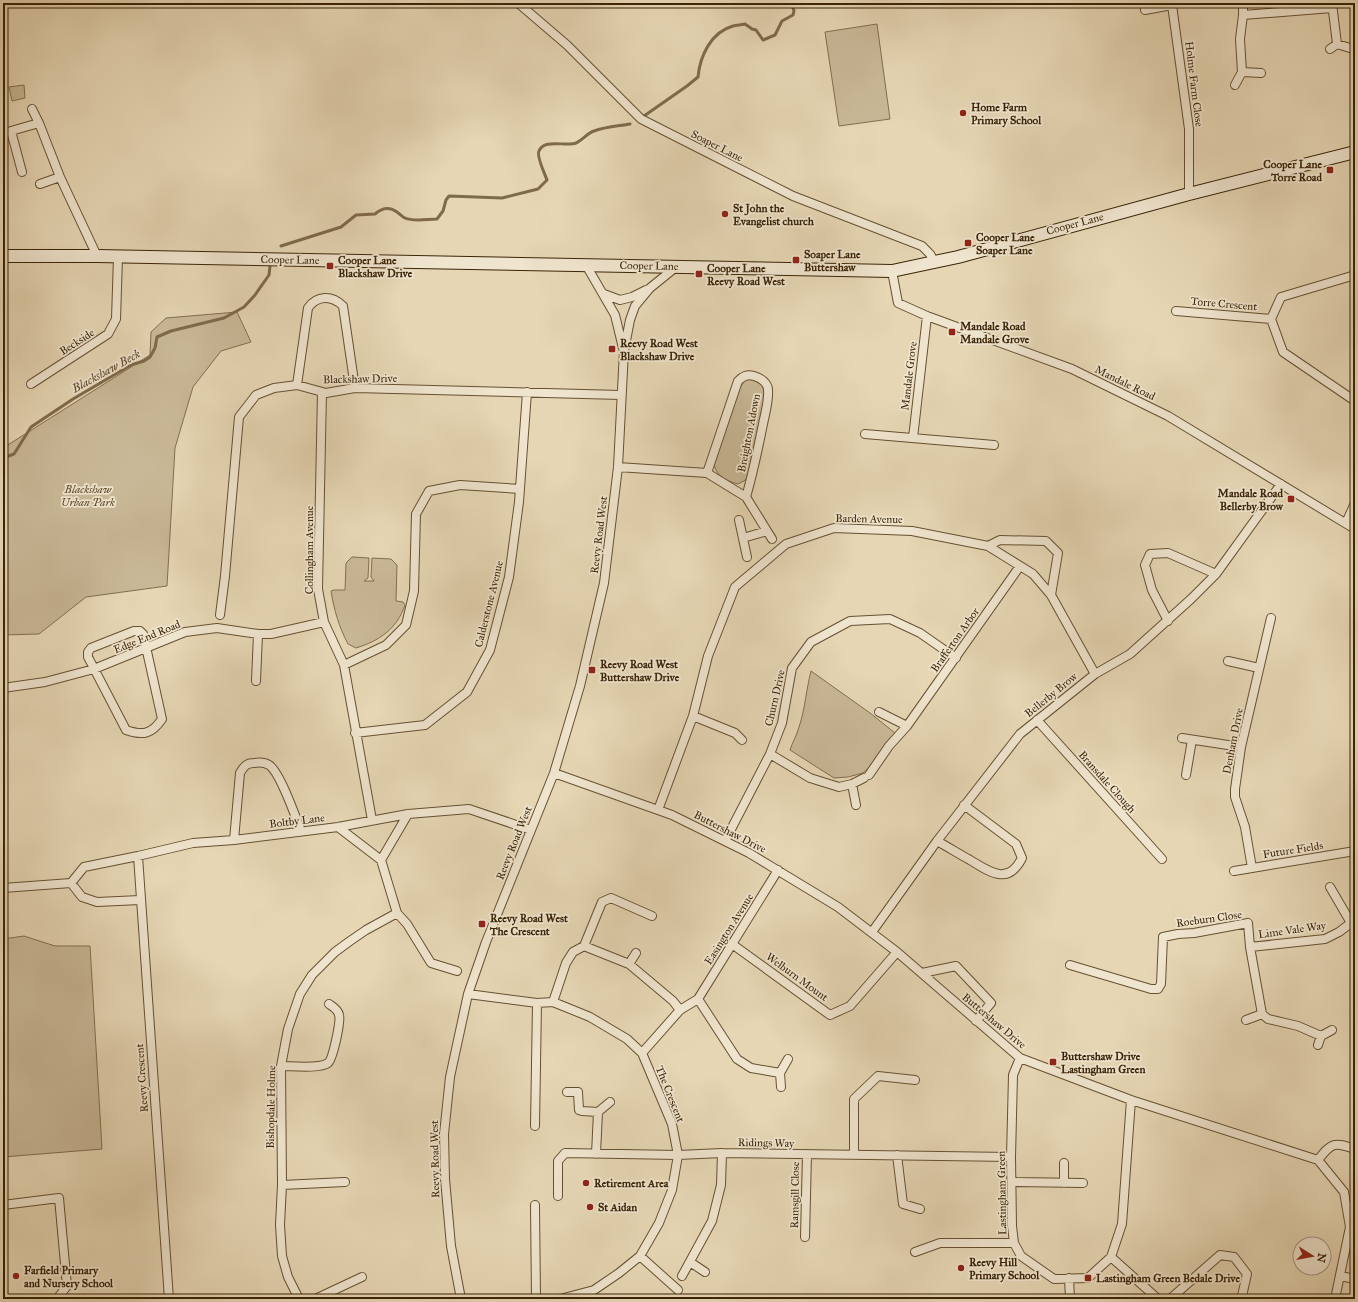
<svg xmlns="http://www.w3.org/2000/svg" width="1358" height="1302" font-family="'IM FELL Great Primer',serif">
<rect width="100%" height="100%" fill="#e6d6b4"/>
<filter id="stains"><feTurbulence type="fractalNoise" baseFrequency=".005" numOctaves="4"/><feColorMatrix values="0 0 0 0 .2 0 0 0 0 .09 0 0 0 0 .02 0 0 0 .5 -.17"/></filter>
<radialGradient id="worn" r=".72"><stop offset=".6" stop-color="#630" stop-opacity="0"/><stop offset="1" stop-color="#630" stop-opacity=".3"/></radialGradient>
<path fill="#c9b897" stroke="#826e4f" d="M 877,24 L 890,119 L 839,126 L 825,32 Z
M 24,85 L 25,98 L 12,101 L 9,87 Z
M 237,312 L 251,342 L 221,351 L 193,387 L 175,448 L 167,586 L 86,597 L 39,634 L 3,635 L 3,448 L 150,355 L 151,332 L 166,318 Z
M 753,379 C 761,382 764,386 765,395 L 748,477 L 744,481 L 738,484 C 725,480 718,478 714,465 L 740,387 L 746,380 Z
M 352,557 L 369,558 L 368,578 L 364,581 L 374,581 L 371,577 L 372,558 L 391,559 L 397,565 L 396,601 L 403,602 L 405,605 C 397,629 379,641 356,648 L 348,644 C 339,627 334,610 331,591 L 334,590 L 345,590 L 346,563 Z
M 811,671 L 870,713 L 895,733 L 871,766 L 863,773 L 848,777 L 834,778 L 790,750 C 792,743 796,737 798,730 C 805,711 806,690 811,671 Z
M 24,936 L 55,946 L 90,946 L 102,1149 L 3,1157 L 3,939 Z"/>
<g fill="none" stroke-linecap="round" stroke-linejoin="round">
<path stroke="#7f6a4b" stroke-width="3" d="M 644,116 L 687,86 L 698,77 C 700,56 711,32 733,26 C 737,25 741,25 745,24 L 752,29 L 756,30 L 763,40 L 775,35 L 782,21 L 793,15 L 794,11 L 792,5 L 784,3
M 281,246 L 341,227 L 356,215 L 375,214 C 382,208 389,206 397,212 C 400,214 402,217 405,218 C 414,222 427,219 437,219 L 443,211 L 446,200 L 449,196 L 502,198 L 538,189 L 547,180 C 545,174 536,156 539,151 C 544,138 566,147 576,143 C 583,140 587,133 594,131 C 605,127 619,126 630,124
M 3,458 L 14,454 L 31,427 L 73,399 L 131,365 L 144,361 L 150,357 L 155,348 L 157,337 L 171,331 L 224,318 L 244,307 L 255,295 L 269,275 L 270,266"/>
<defs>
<path id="minor" d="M 518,3 L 567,45 L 641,119 L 793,196 L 922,246 L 930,254 L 935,263
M 1332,3 L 1337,44
M 1145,10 L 1172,5 L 1189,129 L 1189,194
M 1243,15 L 1332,8
M 1330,49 L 1337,44 L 1350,48
M 1242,72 L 1261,73
M 1235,85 L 1242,72 L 1240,39 L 1243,15 L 1243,3
M 32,109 L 39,123 L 60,177 L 97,256
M 22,172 L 11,131 L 39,123
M 40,184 L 60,177
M 586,265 L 615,315 L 623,348
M 892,271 L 898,303 L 927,316 L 1072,369 L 1168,416 L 1355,529
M 1355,275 L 1281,297 L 1271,319 L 1283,352 L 1355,401
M 604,294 L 620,300 L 632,297 L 646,290
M 1176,311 L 1271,319
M 31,384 L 108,334 L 116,319 L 118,257
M 297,385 L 308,308 C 317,295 332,295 343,306 L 355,388
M 322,392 L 318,589 L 324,622 L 344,665 L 372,820
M 865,434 L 994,445
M 913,438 L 927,316
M 618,467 L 707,473 L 746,497 L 772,539
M 707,473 L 738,381 C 743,376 747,374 754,376 C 761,378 768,383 768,390 C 769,401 765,414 763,424 C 758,449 753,473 746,497
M 739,520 L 747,557
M 1346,523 L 1355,503
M 743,538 L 767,531
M 988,546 L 1000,540 L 1046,541 L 1058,553 L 1051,595
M 220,615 L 225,576 L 239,417 L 256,395 L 274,388 L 297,385 L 326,393 L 355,388 L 621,395
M 1168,621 L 1152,590 L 1145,565 L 1150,554 L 1168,553 L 1216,574
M 134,631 L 140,631 L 143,634 L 144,638 L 162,719 C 152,734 143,736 126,730 L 88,657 L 88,652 L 91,648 Z
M 1228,661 L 1259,668
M 344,665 L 386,645 L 406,625 L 414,591 L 416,514 L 429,491 L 460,485 L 520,489
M 256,681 L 258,634
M 3,688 L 45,682 L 94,669 L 185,632 L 217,628 L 258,634 L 271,634 L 324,622
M 879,712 L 907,726
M 693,716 L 735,733 L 742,740
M 1037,720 L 1162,859
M 355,733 L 425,725 L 467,692 L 490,650 L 509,577 L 519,502 L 527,392
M 1182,738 L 1241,747
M 770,754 L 810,778 L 839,787 L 852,784 L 864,778
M 554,773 L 672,815 L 749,853 L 772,867 L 838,907 L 897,952 L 1020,1058 L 1131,1100 L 1318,1160 L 1344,1192 L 1350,1227 L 1335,1299
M 869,775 L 889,746 L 907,726 L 1020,566
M 1186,775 L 1192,740
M 852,784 L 856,805
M 658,810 L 693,716 L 708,656 L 735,587 L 786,544 L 834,528 L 912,531 L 988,546 L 1033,574 L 1051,595 L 1095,674
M 338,827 L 381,860 L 397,913 L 407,924 L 431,963 L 457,971
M 234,840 L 240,773 C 244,766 247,763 254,763 C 260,762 264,762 269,765 C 280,772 296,818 301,831
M 725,841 L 770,754 L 782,723 L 792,668 L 811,642 L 850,621 L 890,619 L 920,633 L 956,658
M 937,841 C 948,847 959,854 970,860 C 990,872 1008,886 1022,858 L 1016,844 L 964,805
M 138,856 L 169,1299
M 381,860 L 408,814
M 1252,868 L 1245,827 L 1235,797 L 1235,789 L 1241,747 L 1271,618
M 1234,871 L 1355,851
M 71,883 L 82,897 L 97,902 L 140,900
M 1330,887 L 1351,923
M 3,888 L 71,883 L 84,867 L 138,856 L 193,843 L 234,840 L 338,827 L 408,814 L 469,809 L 531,830
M 872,932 L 937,841 L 1020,734 L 1095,674 L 1130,654 L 1191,599 L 1216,574 L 1281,484
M 732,944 L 830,1015 L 850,1006 L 897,952
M 584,946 L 602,902 L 611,898 L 652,916
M 1250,947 L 1325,939 L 1339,932 L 1355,920
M 629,964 L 636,953
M 1070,965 L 1151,989 L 1158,989 L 1161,984 L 1163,937 L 1178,934 L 1194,933 L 1248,923 L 1250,947 L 1262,1014 L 1268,1019 L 1298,1026 L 1321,1036
M 922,973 L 956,966 L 991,1003 L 976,1021
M 468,994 L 537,1003 L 553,1002 L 590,1017 L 627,1039 L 642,1053 L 672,1124 L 678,1155 L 672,1190 L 659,1223 L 640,1256 L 619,1273 L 594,1290 L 560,1299
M 698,999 L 737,1059 L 751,1068 L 780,1073
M 553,1002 L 566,963 L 573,952 L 584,946 L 629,964 L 673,1001 L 680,1010
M 1246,1020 L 1262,1014
M 1318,1045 L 1321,1036 L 1332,1030
M 642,1053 L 680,1010 L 698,999 L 778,870
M 1020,1058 L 1013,1075 L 1011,1157 L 1012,1226 L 1014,1243 L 1021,1256 L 1054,1279 L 1088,1278 L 1111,1257 L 1122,1224 L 1131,1100
M 281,1066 C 292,1066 320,1069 328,1063 C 333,1059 341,1021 339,1015 C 338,1009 333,1007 329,1004
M 781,1087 L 780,1073 L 788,1059
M 567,1092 L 578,1092 L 579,1110 L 582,1111 L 598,1112 L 596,1154
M 598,1112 L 610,1102
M 535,1126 L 537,1003
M 854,1155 L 854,1099 L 878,1076 L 915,1080
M 897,1155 L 903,1204 L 920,1209
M 1318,1160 C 1332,1142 1334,1142 1355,1149
M 1012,1182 L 1083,1183
M 1064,1183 L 1064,1163
M 282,1185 L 345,1182
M 558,1196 L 558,1161 L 565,1153 L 678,1155 L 722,1153 L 1011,1157
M 3,1205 L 59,1198 L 67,1286 L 57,1299
M 535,1205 L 536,1299
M 805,1237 L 807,1154
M 915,1252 L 940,1243 L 1014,1243
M 640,1256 L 678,1290
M 1111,1257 L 1158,1299
M 690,1262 L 705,1272
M 682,1276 L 712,1221 L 721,1185 L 722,1153
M 1340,1276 L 1355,1279
M 1069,1278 L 1070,1299
M 299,1299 L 288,1277 L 282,1256 L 280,1225 L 282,1185 L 281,1066 L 288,1029 L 300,994 L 312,975 L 335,952 L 350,941 L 366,930 L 397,913
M 315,1299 L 362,1277
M 461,1299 L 451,1246 L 445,1179 L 444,1134 L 450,1077 L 468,994 L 486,942 L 554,773 L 580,686 L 604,583 L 618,467 L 624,351 L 630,320 L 635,306 L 650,288 L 676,267
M 1170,1299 L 1220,1255 L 1234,1257 L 1247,1274 L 1242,1296 L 1239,1299"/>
<path id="secondary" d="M 3,256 L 97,256 L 892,271 L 958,257 L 1189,194 L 1355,152"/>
</defs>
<use href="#minor" stroke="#665032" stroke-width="10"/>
<use href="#secondary" stroke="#3b2407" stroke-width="14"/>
<use href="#minor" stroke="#efe4ce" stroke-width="8"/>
<use href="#secondary" stroke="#efe4ce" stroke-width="12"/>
</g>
<g fill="#8f2418" stroke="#efe4ce" stroke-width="1.5">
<circle cx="963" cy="113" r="4"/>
<rect x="1326" y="166" width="8" height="8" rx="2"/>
<circle cx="725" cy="214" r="4"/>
<rect x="964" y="239" width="8" height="8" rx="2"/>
<rect x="792" y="256" width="8" height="8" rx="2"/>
<rect x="326" y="262" width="8" height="8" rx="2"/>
<rect x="695" y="270" width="8" height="8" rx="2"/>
<rect x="948" y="328" width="8" height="8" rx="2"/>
<rect x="608" y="345" width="8" height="8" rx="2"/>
<rect x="1287" y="495" width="8" height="8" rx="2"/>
<rect x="588" y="666" width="8" height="8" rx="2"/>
<rect x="478" y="920" width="8" height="8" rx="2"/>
<rect x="1049" y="1058" width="8" height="8" rx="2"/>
<circle cx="586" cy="1183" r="4"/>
<circle cx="590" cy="1207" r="4"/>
<circle cx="961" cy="1268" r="4"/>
<circle cx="16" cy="1276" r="4"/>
<rect x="1084" y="1274" width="8" height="8" rx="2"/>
</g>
<g text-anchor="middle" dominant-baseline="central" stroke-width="3.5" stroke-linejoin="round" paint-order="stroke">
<g font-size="11" fill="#3b2407" stroke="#efe4ce">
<text transform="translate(1194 84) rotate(83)">Holme Farm Close</text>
<text transform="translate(717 146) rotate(27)">Soaper Lane</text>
<text transform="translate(1075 224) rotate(-15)">Cooper Lane</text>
<text transform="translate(290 260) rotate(1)">Cooper Lane</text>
<text transform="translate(649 266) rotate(1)">Cooper Lane</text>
<text transform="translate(1224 304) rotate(5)">Torre Crescent</text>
<text transform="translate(77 342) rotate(-33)">Beckside</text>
<text transform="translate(909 376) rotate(-83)">Mandale Grove</text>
<text transform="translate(360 379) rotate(-1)">Blackshaw Drive</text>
<text transform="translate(1125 383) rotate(26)">Mandale Road</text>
<text transform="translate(749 433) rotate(-79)">Breighton Adown</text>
<text transform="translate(869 519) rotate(1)">Barden Avenue</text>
<text transform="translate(599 535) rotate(-83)">Reevy Road West</text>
<text transform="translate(309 550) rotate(-90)">Collingham Avenue</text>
<text transform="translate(489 604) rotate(-76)">Calderstone Avenue</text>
<text transform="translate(147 637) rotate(-22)">Edge End Road</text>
<text transform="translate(955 640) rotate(-55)">Brafferton Arbor</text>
<text transform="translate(1051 695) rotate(-39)">Bellerby Brow</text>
<text transform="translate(775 698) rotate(-77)">Churn Drive</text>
<text transform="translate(1233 741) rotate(-79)">Denham Drive</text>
<text transform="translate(1107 782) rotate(48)">Bransdale Clough</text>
<text transform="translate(297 821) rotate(-7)">Boltby Lane</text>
<text transform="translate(730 832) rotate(27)">Buttershaw Drive</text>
<text transform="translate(514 843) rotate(-68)">Reevy Road West</text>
<text transform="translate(1293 850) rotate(-9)">Future Fields</text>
<text transform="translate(1209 919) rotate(-8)">Roeburn Close</text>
<text transform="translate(729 929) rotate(-58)">Easington Avenue</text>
<text transform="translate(1292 930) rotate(-8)">Lime Vale Way</text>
<text transform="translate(797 977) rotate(36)">Welburn Mount</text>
<text transform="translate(994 1021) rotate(40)">Buttershaw Drive</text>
<text transform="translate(142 1078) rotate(-94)">Reevy Crescent</text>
<text transform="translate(670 1094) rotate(68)">The Crescent</text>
<text transform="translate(271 1107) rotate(-89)">Bishopdale Holme</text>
<text transform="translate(766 1143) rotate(1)">Ridings Way</text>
<text transform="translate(435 1159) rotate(-91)">Reevy Road West</text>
<text transform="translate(1002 1193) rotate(-91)">Lastingham Green</text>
<text transform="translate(795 1195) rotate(-89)">Ramsgill Close</text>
</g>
<g font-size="11" font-weight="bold" fill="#3b2407" stroke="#efe4ce" text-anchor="start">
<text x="971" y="107">Home Farm<tspan x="971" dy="13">Primary School</tspan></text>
<text x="1322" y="164" text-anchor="end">Cooper Lane<tspan x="1322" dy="13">Torre Road</tspan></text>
<text x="733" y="208">St John the<tspan x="733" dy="13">Evangelist church</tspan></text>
<text x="976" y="237">Cooper Lane<tspan x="976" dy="13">Soaper Lane</tspan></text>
<text x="804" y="254">Soaper Lane<tspan x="804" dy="13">Buttershaw</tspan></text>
<text x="338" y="260">Cooper Lane<tspan x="338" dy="13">Blackshaw Drive</tspan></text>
<text x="707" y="268">Cooper Lane<tspan x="707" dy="13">Reevy Road West</tspan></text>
<text x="960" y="326">Mandale Road<tspan x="960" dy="13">Mandale Grove</tspan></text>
<text x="620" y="343">Reevy Road West<tspan x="620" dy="13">Blackshaw Drive</tspan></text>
<text x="1283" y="493" text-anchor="end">Mandale Road<tspan x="1283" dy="13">Bellerby Brow</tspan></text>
<text x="600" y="664">Reevy Road West<tspan x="600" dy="13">Buttershaw Drive</tspan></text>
<text x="490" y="918">Reevy Road West<tspan x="490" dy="13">The Crescent</tspan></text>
<text x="1061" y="1056">Buttershaw Drive<tspan x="1061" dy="13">Lastingham Green</tspan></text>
<text x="594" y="1183">Retirement Area</text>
<text x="598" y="1207">St Aidan</text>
<text x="969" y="1262">Reevy Hill<tspan x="969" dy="13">Primary School</tspan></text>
<text x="24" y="1270">Farfield Primary<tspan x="24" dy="13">and Nursery School</tspan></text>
<text x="1096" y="1278">Lastingham Green Bedale Drive</text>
</g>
<g font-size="11" font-style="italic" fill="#5e492b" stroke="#efe4ce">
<text x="88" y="489">Blackshaw<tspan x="88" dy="13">Urban Park</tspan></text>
</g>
<g font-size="12" font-style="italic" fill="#5d4729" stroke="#efe4ce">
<text transform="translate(106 371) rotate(-29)">Blackshaw Beck</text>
</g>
</g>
<rect width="1358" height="1302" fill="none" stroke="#e6d6b4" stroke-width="16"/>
<rect x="4" y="4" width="1350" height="1294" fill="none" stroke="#3b2407" stroke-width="2"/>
<rect x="8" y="8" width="1342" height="1286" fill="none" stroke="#3b2407"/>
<g transform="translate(1312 1256) rotate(101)"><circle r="19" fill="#efe4ce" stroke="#a7977e"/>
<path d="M0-3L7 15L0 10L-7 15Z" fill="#8f2418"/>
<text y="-6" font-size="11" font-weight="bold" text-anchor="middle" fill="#3b2407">N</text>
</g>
<rect width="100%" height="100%" filter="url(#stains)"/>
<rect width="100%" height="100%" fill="url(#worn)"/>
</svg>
